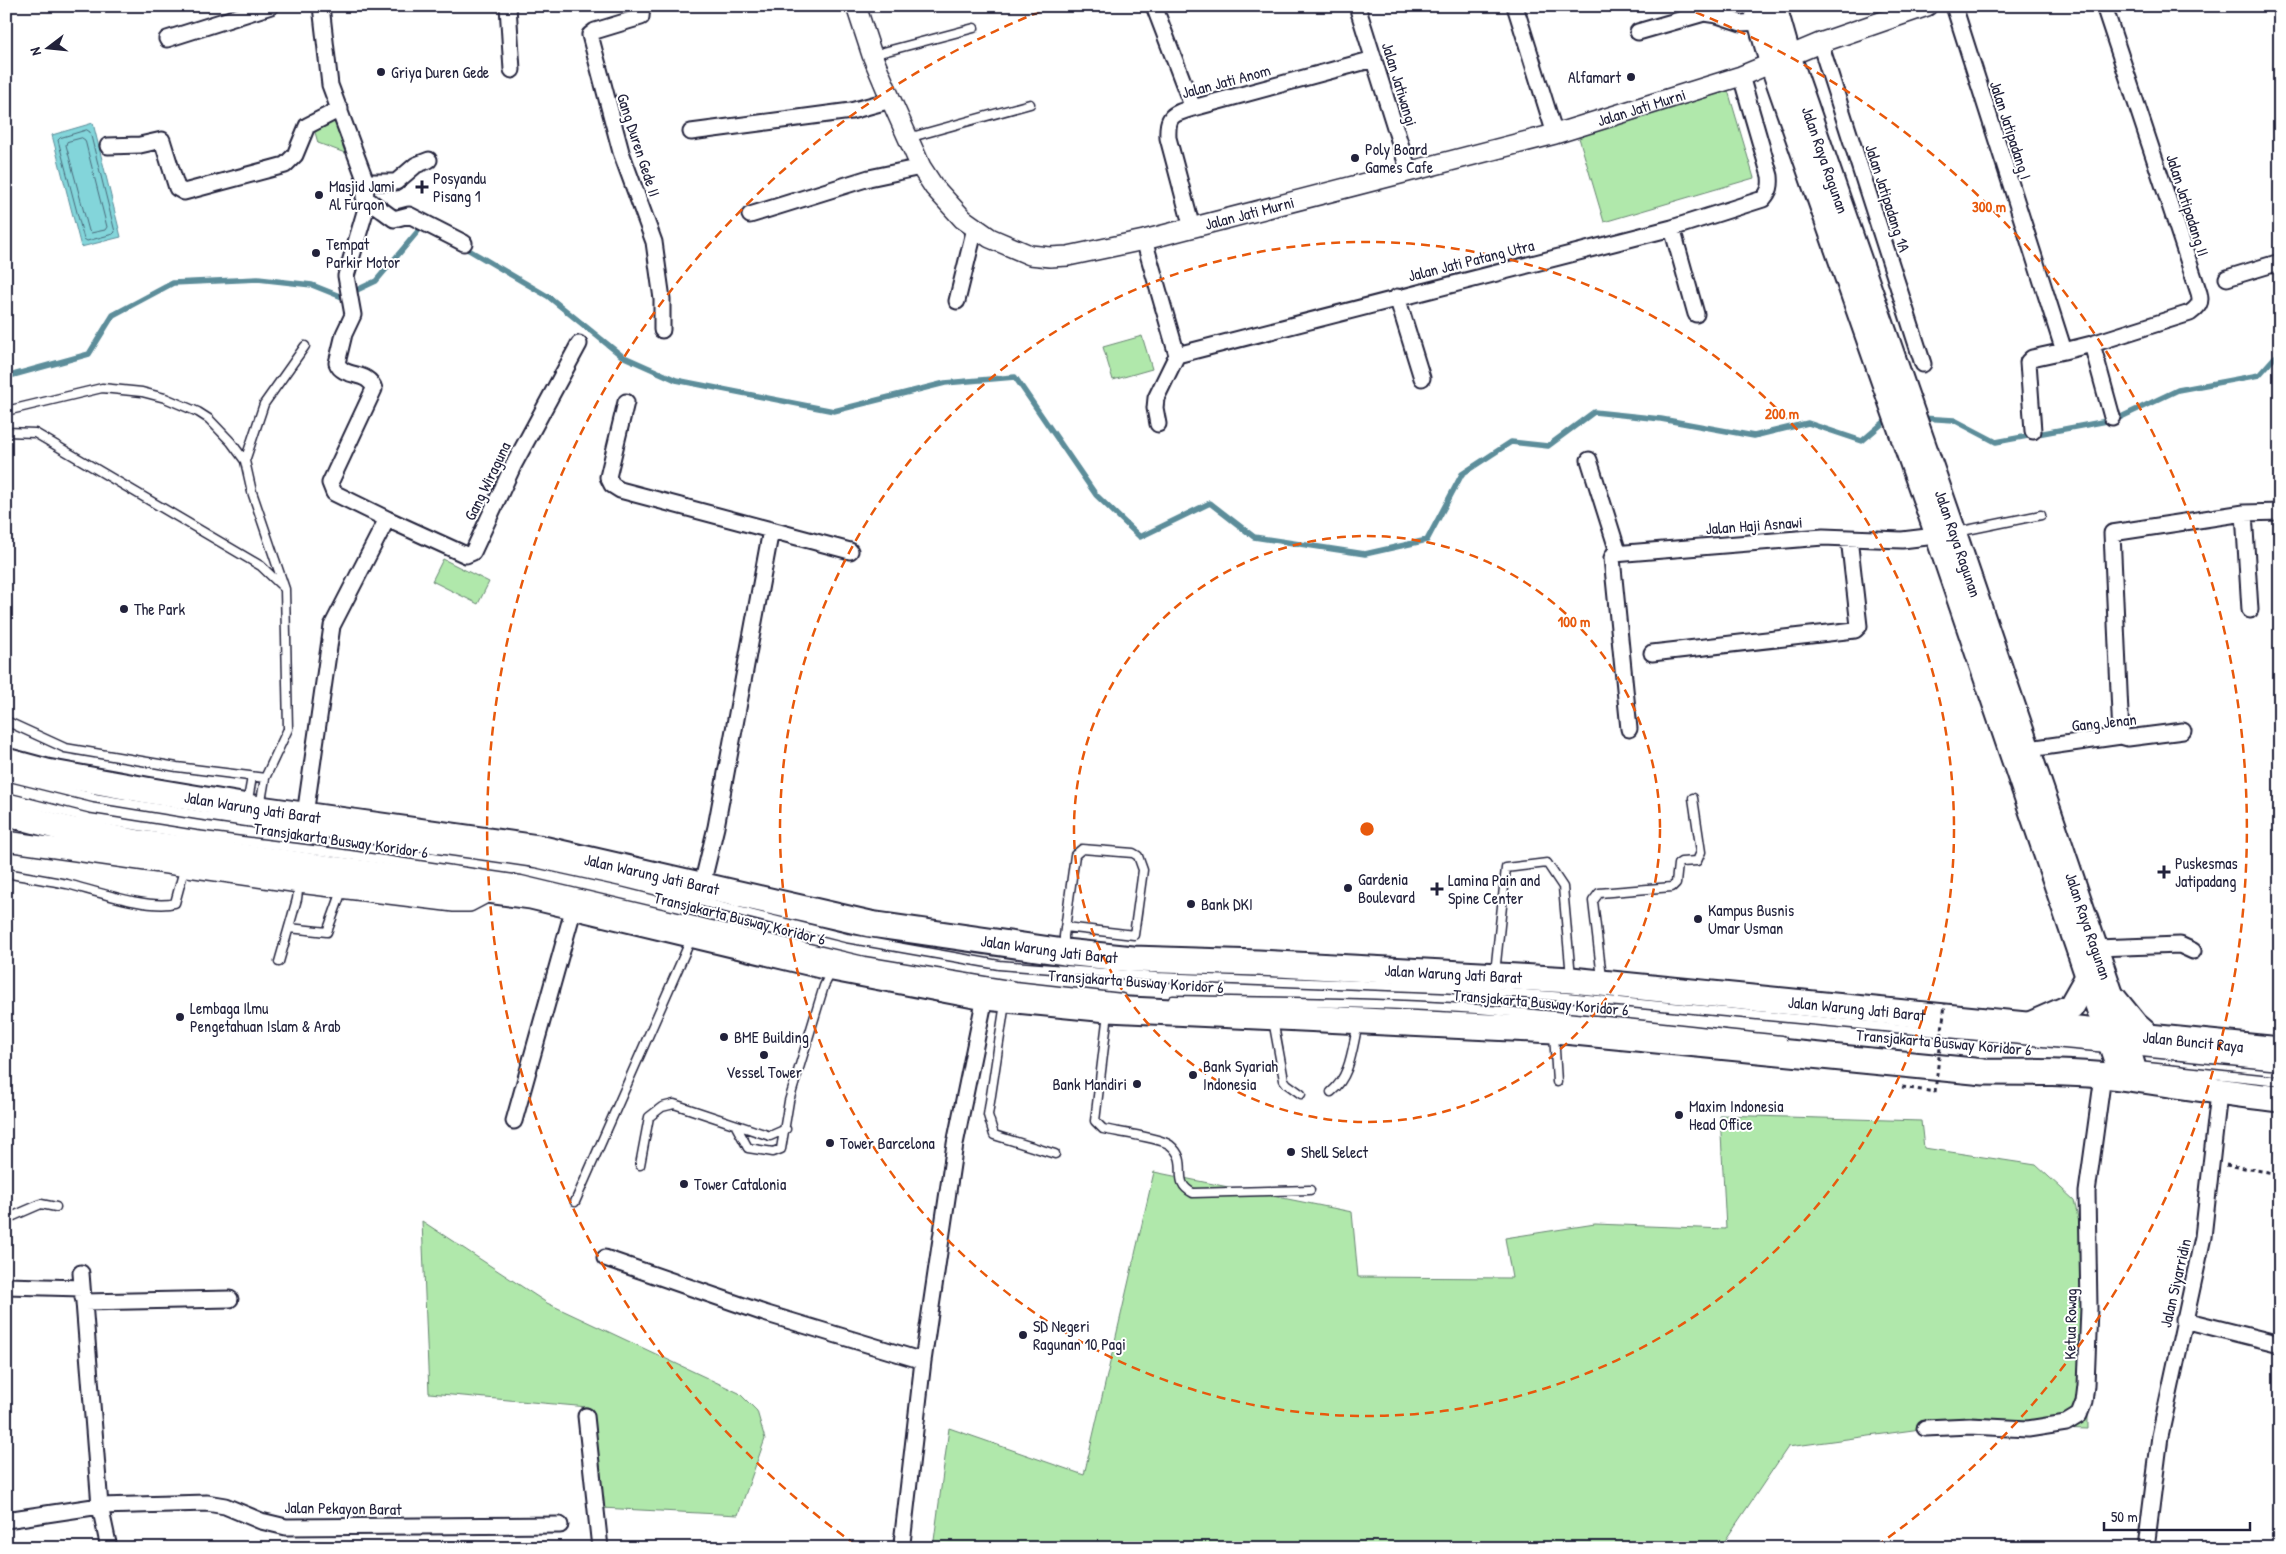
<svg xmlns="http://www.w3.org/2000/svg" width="2286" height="1554" font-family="'Patrick Hand',sans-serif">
<rect width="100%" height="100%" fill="#fff"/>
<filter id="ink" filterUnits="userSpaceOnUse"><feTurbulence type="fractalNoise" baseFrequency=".02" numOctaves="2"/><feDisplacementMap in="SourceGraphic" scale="10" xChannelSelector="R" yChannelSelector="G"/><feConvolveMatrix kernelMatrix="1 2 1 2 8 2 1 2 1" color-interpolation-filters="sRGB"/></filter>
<g filter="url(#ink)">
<path fill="#b0e8ab" stroke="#698573" d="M 1727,87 L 1754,178 L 1604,222 L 1577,131 Z
M 333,116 L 345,153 L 318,143 L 313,125 Z
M 1142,336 L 1152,369 L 1113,380 L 1103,347 Z
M 443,559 L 489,582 L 478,604 L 432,581 Z
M 1720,1115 L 1921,1121 L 1924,1148 L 2036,1165 L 2074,1200 L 2087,1259 L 2088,1429 L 1950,1425 L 1788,1447 L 1720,1548 L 933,1548 L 949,1428 L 1084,1475 L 1154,1172 L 1352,1212 L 1358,1277 L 1512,1278 L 1505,1238 L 1595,1224 L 1726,1229 Z
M 422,1221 L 547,1303 L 739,1393 L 757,1411 L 765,1439 L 738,1515 L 601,1508 L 594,1430 L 588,1407 L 429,1393 Z"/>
<path fill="#83d5da" stroke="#5c8d9a" d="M 93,123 L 121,237 L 81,247 L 52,135 Z"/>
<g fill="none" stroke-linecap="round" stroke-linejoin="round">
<path stroke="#496a7b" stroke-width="1" d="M 87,130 L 90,132 L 115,232 L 113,234 L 87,241 L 84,239 L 58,140 L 60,138 Z
M 82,138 L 85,140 L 107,227 L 105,230 L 91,233 L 89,231 L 66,145 L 67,142 Z"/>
<path stroke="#5c8d9a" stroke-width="5.5" d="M 462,246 L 549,297 L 622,356 L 676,380 L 834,411 L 945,383 L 1015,377 L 1096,495 L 1140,537 L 1210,503 L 1254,537 L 1365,554 L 1427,540 L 1462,474 L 1511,442 L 1548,446 L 1594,412 L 1661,419 L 1754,436 L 1808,423 L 1862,441 L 1890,417
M 6,377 L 89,354 L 113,315 L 173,283 L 258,279 L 312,285 L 342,297 L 376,281 L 424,224
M 1921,418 L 1954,420 L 1996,442 L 2107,421 L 2121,417 L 2178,390 L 2259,375 L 2275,357 L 2280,355"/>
<defs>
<path id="service" d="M 872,55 L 974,28
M 908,138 L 1030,104
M 6,411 L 102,388 L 142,392 L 165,398 L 198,412 L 209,419 L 231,442 L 245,461 L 252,492 L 285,589 L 288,729 L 265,778 L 260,807
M 6,432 L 35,433 L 261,566 L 284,588
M 245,461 L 264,404 L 305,346
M 1957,532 L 2041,515
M 6,721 L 65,748 L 177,767 L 265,778
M 6,776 L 94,798 L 198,815 L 535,863 L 626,883 L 846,938 L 999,965 L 1156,977 L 1441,988 L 1566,997 L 2107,1048
M 6,797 L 89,818 L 196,835 L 336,853 L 521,880 L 864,961 L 1015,986 L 1122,998
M 247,805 L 252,777
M 6,873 C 26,877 47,880 67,884 C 95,891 149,910 175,903 L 185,866
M 289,928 L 327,932 L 343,888
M 1064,949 L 1064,936 L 1075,855 L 1082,849 L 1133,853 L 1138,856 L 1143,870 L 1134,935 L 1065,927
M 279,962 L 297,899 L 299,883
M 1495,973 L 1506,868 L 1547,863 L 1563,887 L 1571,977
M 1602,978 L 1593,901 L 1599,893 L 1672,887 L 1676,883 L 1678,864 L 1681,862 L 1697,861 L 1701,852 L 1693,798
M 1173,1000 C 1274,1002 1376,1002 1477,1009 C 1579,1017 1680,1029 1782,1040
M 1005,1003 L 988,1115 L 994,1135 L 1055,1154
M 1108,1013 L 1095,1121 L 1103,1129 C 1116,1132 1162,1138 1170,1145 C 1192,1163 1169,1181 1193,1193 L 1310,1190
M 1273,1020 L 1284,1080 L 1287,1084 L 1301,1094
M 1554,1034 L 1557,1082
M 2131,1051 L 2280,1066
M 2138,1066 L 2280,1081
M 1331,1092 C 1351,1076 1352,1048 1358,1024
M 736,1126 L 748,1148 L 773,1152 L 781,1149 L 789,1101 L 824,986 L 831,972
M 640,1165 L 649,1117 L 662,1107 L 674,1104 L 770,1136 L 786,1129
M 575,1202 L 692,937
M 6,1217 L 11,1217 L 41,1204 L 56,1207"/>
<path id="minor" d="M 508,6 L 512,70
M 642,6 L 641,17 L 595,31 L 590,35 L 621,152 L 654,242 L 662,299 L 662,330
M 1154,6 L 1193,108
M 1357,6 L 1409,172
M 1515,6 L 1555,134
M 1954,6 L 2064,351 L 2092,344 L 2190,313 C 2198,307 2202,303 2199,293 L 2104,6
M 1638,32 L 1704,13 L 1717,15 L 1741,23 L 1760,22
M 167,39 L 271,6
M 1820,43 L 1923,364
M 691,132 L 851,111 L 891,100
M 108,146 L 140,145 L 162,140 L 177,188 L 184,192 L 285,165 L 295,155 L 307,126 L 340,109
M 366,182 L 396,182 L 416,165 L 429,160
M 364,197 L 394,219 L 409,215 L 464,243
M 750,215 L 869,178 L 921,167
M 1192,228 L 1168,138 C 1167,115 1172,114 1193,108 L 1374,59
M 1672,228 L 1696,314
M 1144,240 L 1177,355 L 1672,228 L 1763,199 C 1770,191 1771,186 1770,176 L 1741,76
M 2227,278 L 2280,262
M 1397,297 L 1422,378
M 957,301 L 975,228
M 2092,344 L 2112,417
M 626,402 L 608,477 L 612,485 L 620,490 L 771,530 L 716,827 L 702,885
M 1158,424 L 1155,408 L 1156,398 L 1177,355
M 2033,431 L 2028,362 L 2032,358 L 2064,351
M 1589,460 L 1618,552
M 2244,513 L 2250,610
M 387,519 L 466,555 L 473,552 L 513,466 L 579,344
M 771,530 L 850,551
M 1652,653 L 1855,630 L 1859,626 L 1849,538
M 1629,729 L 1612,558 L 1614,554 L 1823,537 L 1902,540 L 1944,535
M 2121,736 L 2112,533 L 2244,513 L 2280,512
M 2029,749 L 2121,736 L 2128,738 L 2183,731
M 305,815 L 332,626 L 387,519 L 334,493 L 330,483 L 374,389 C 369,370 343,379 337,363 L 344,334 L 353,315 L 346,276 L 365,212 L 366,182 L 330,85 L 321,6
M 2096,948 L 2180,945 L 2193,951
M 514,1121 L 574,907
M 605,1258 L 764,1313 L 923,1361
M 81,1273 L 83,1298
M 6,1286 L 82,1288
M 2184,1320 L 2280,1344
M 586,1416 L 600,1548
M 1925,1428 L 1970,1426 L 2028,1429 L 2066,1423 L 2079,1415 L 2084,1402 L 2086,1385 L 2089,1308 L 2087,1192 L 2103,1076
M 6,1520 L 100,1506 L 207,1503 L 225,1506 L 261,1521 L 286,1527 L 560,1525
M 902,1543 L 923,1361 L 955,1144 L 985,997
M 109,1548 L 100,1506 L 84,1302 L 230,1299
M 2146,1548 L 2160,1436 L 2203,1237 L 2219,1093"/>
<g id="tertiary">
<path id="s1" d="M 856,6 L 872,55 L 891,100 L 921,167 L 934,187 L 963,219 L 990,238 L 1030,255 L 1050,257 L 1068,256 L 1144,240 L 1555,134 L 1741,76 L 1820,43 L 1927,6"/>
<path d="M 6,841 L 299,883 L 454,902 L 469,902 L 488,892"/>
</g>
<g id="secondary">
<path d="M 1755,6 L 1771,63 L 1937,536 L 2121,1077"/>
<path id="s2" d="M 1775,6 L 1789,55 L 1955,533 L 2119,1015 L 2138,1080"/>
</g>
<g id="primary">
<path id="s3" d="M 6,761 L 47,772 L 146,790 L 260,809 L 538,848 L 870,924 L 1064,952 L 1133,959 L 1258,963 L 1571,980 L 2280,1050"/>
<path d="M 6,813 L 70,830 L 139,843 L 531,896 L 833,968 L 985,997 L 1108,1009 L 1554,1030 L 1984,1072 C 2029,1072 2076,1072 2121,1077 C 2174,1084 2227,1093 2280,1099"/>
<path d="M 2113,998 L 2135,1025 L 2150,1038"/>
<path d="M 2032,1024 L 2071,1007 L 2088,977"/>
</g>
</defs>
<use href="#service" stroke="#22223b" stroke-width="11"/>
<use href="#minor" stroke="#22223b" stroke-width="19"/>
<use href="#tertiary" stroke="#22223b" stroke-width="22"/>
<use href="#secondary" stroke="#22223b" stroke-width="26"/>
<use href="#primary" stroke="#22223b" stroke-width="29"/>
<path stroke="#22223b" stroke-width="3" stroke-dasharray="4 4" stroke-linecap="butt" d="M 1902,1087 L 1935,1092
M 2226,1165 L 2280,1174"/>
<use href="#service" stroke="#fff" stroke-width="8"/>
<use href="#minor" stroke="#fff" stroke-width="15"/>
<use href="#tertiary" stroke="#fff" stroke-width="19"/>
<use href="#secondary" stroke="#fff" stroke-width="22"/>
<use href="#primary" stroke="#fff" stroke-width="25"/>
<path stroke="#22223b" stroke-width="3" stroke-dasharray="4 4" stroke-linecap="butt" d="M 1935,1092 L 1945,1004"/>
</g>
</g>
<g fill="none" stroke="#e8590c" stroke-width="2.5" stroke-dasharray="9 6">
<circle cx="1367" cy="829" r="293"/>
<circle cx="1367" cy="829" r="587"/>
<path d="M856 1545A880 880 0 0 1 1052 7M1682 7A880 880 0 0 1 1878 1545"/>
</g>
<g fill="#22223b" stroke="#fff" stroke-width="2">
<circle cx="381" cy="72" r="5"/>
<circle cx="1631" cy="77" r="5"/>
<circle cx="1355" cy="158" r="5"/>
<path d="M419.5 179.5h5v5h5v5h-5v5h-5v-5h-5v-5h5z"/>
<circle cx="319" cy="195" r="5"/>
<circle cx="316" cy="253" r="5"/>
<circle cx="124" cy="609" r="5"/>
<path d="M2161.5 864.5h5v5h5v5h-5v5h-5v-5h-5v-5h5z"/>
<circle cx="1348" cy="888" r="5"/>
<path d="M1434.5 881.5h5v5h5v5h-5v5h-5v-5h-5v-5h5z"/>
<circle cx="1191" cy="904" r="5"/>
<circle cx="1698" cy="919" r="5"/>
<circle cx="180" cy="1017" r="5"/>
<circle cx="724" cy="1037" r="5"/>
<circle cx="764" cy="1055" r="5"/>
<circle cx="1193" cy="1075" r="5"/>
<circle cx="1137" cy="1084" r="5"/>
<circle cx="1679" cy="1115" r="5"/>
<circle cx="830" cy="1143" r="5"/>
<circle cx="1291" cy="1152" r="5"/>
<circle cx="684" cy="1184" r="5"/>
<circle cx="1023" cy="1335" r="5"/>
</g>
<g text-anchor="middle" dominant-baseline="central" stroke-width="4" stroke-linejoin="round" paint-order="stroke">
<g font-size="16" fill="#22223b" stroke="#fff" text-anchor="start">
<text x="391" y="72">Griya Duren Gede</text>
<text x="1621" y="77" text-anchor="end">Alfamart</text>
<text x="1365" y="149">Poly Board<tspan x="1365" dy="18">Games Cafe</tspan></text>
<text x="433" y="178">Posyandu<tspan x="433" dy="18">Pisang 1</tspan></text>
<text x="329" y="186">Masjid Jami<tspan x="329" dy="18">Al Furqon</tspan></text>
<text x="326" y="244">Tempat<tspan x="326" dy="18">Parkir Motor</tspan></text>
<text x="134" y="609">The Park</text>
<text x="2175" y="863">Puskesmas<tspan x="2175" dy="18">Jatipadang</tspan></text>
<text x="1358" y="879">Gardenia<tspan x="1358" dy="18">Boulevard</tspan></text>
<text x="1448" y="880">Lamina Pain and<tspan x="1448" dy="18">Spine Center</tspan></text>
<text x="1201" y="904">Bank DKI</text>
<text x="1708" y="910">Kampus Busnis<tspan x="1708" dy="18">Umar Usman</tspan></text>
<text x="190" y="1008">Lembaga Ilmu<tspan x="190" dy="18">Pengetahuan Islam &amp; Arab</tspan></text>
<text x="734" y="1037">BME Building</text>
<text x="1203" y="1066">Bank Syariah<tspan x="1203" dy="18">Indonesia</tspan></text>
<text x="764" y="1072" text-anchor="middle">Vessel Tower</text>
<text x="1127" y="1084" text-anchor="end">Bank Mandiri</text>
<text x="1689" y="1106">Maxim Indonesia<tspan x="1689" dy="18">Head Office</tspan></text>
<text x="840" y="1143">Tower Barcelona</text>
<text x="1301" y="1152">Shell Select</text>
<text x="694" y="1184">Tower Catalonia</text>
<text x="1033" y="1326">SD Negeri<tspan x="1033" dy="18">Ragunan 10 Pagi</tspan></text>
</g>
<g font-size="16" fill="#22223b" stroke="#fff">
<text transform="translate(1226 81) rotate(-15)">Jalan Jati Anom</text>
<text transform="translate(1400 84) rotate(73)">Jalan Jatiwangi</text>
<text stroke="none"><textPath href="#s1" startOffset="948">Jalan Jati Murni</textPath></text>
<text transform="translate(2011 130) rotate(72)">Jalan Jatipadang I</text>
<text transform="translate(639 145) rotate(72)">Gang Duren Gede II</text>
<text stroke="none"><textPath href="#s2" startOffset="162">Jalan Raya Ragunan</textPath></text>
<text transform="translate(1888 198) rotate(72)">Jalan Jatipadang 1A</text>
<text transform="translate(2188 205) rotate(72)">Jalan Jatipadang II</text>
<text stroke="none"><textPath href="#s1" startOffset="542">Jalan Jati Murni</textPath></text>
<text transform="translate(1471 260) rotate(-14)">Jalan Jati Patang Utra</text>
<text transform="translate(487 481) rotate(-64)">Gang Wiraguna</text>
<text transform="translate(1754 525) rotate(-4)">Jalan Haji Asnawi</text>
<text stroke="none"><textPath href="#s2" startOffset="568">Jalan Raya Ragunan</textPath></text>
<text transform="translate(2104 722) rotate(-6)">Gang Jenan</text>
<text stroke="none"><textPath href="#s3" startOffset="251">Jalan Warung Jati Barat</textPath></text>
<text transform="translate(341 840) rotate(8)">Transjakarta Busway Koridor 6</text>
<text stroke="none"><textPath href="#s3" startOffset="656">Jalan Warung Jati Barat</textPath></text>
<text transform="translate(740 918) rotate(14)">Transjakarta Busway Koridor 6</text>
<text stroke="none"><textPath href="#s2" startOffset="972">Jalan Raya Ragunan</textPath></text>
<text stroke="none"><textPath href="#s3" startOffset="1061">Jalan Warung Jati Barat</textPath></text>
<text stroke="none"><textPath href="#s3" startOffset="1466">Jalan Warung Jati Barat</textPath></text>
<text transform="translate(1136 981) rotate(4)">Transjakarta Busway Koridor 6</text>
<text transform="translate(1541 1002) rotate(5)">Transjakarta Busway Koridor 6</text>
<text stroke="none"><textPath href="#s3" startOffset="1871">Jalan Warung Jati Barat</textPath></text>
<text transform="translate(1944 1042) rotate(5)">Transjakarta Busway Koridor 6</text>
<text stroke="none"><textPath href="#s3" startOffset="2209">Jalan Buncit Raya</textPath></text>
<text transform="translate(2175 1283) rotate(-77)">Jalan Siyarridin</text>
<text transform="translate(2070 1324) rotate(-89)">Ketua Rowag</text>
<text transform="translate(343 1508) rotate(1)">Jalan Pekayon Barat</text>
</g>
</g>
<circle cx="1367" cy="829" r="8" fill="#e8590c" stroke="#fff" stroke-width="2.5"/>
<g font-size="15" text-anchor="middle" font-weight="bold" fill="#e8590c" stroke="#fff" stroke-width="4" stroke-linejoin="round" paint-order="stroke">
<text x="1989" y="212">300 m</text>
<text x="1782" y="419">200 m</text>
<text x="1574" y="627">100 m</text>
</g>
<rect width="2286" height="1554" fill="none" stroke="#fff" stroke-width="25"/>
<rect x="12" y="12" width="2261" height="1529" fill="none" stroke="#22223b" stroke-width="2" filter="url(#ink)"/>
<g transform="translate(48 48) rotate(254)" stroke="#ffffff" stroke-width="4" paint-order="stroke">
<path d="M0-4L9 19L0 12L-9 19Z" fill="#22223b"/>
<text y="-8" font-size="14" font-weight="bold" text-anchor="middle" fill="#22223b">N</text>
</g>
<path d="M2104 1522v8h146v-8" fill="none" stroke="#22223b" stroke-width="2.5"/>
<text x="2111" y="1522" font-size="15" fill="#22223b" stroke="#ffffff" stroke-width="4" paint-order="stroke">50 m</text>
</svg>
